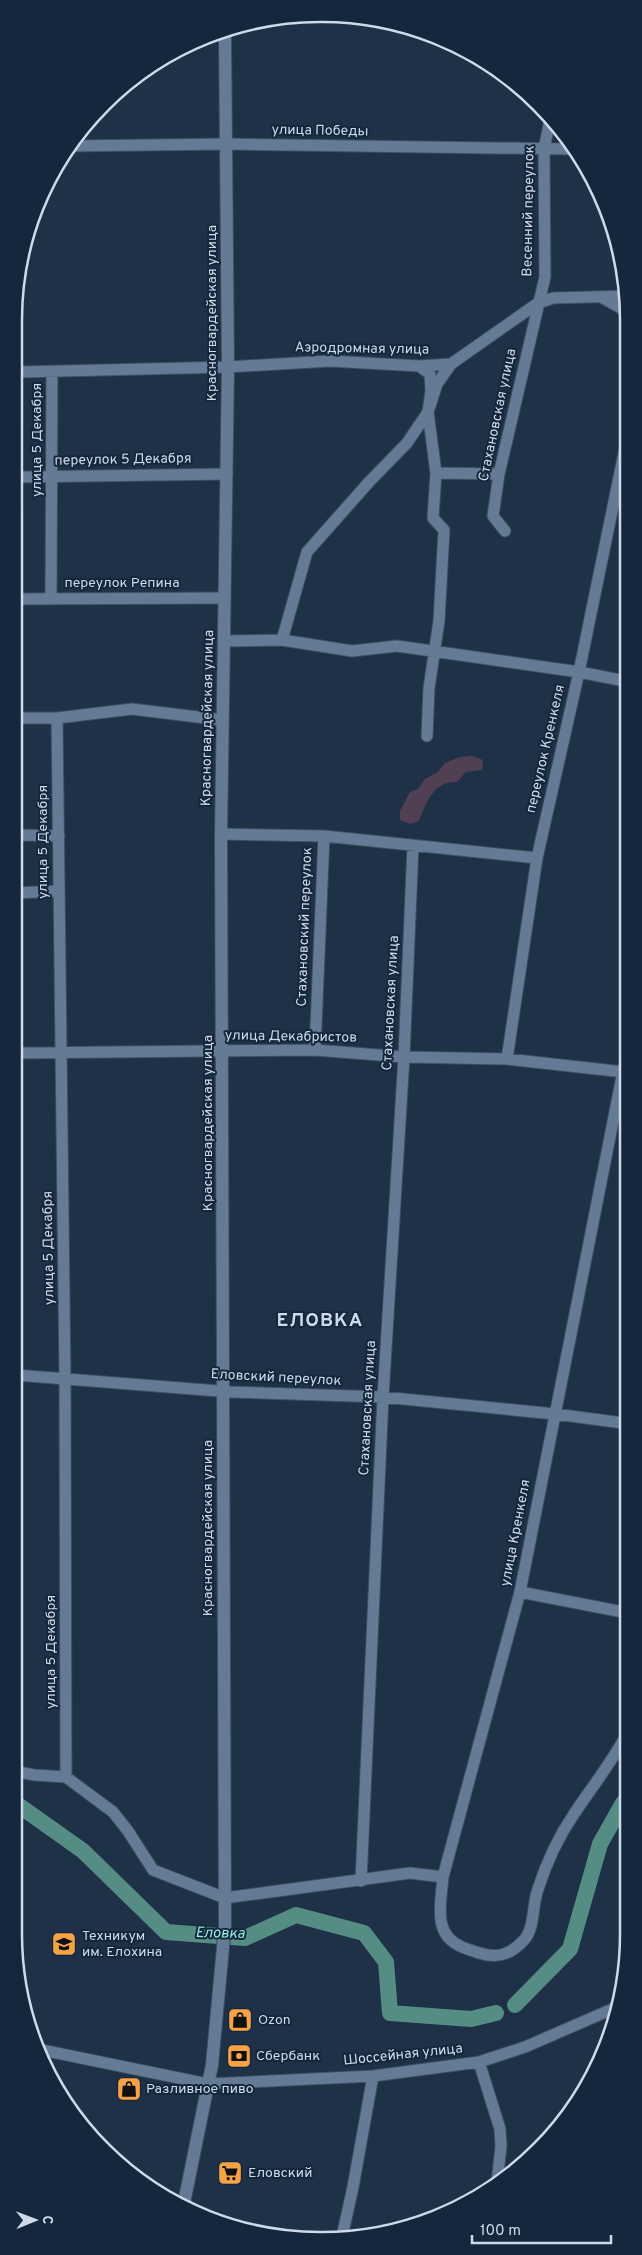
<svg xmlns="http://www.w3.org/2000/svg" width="642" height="2255" font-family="Overpass,sans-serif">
<rect width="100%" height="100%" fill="#1e3147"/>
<path fill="#514053" d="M 472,756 L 483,760 L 482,770 L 466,772 L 457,782 C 434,780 426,803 419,821 L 410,824 L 400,820 L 400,811 L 410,792 L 418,789 L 425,779 L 438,772 L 445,763 L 460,757 Z"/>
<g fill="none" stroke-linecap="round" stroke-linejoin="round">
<path stroke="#558d85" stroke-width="16" d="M 14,1802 L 83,1851 L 166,1932 L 245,1938 L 296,1915 L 364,1933 L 386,1962 L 390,2013 L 471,2019 L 496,2013
M 515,2005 L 570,1949 L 600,1844 L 623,1803"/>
<defs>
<path id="minor" d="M 70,146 L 226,144 L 570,149
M 603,298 L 626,311
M 419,366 L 430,374 L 431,391 L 428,412 L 436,473 L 433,518 L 444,530 L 439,621 L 429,688 L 427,736
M 19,372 L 228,367 L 330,361 L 419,366 L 451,364 L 538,303 L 553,298 L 626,296
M 436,473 L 499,474
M 19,477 L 227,474
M 505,531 L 493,516 L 499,474 L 545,277 L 544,149 L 550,120
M 51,598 L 52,372
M 18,599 L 225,598
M 282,640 L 307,552 L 369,482 L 407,443 L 428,412 L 437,384 L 451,364
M 224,641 L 282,640 L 352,651 L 397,646 L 579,672 L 625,681
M 18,718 L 57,718 L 132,709 L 222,720
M 57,718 L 65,1378 L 66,1777
M 221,834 L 324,836 L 537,858
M 18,835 L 59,836
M 17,893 L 58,891
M 315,1050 L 324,836
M 17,1053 L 315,1050 L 404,1057 L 507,1059 L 624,1072
M 507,1059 L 537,858 L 579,672 L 625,448
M 16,1375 L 231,1392 L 383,1397 L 555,1414 L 623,1423
M 520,1592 L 623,1612
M 623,1741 C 608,1767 590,1790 574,1814 C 559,1836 546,1864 538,1889 C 532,1905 535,1928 524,1940 C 503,1963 486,1956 462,1947 C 432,1935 441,1903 443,1877 L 520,1592 L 624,1066
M 14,1771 L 34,1775 L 66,1777
M 66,1777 L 113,1812 L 128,1831 L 153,1870 L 225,1898 L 410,1873 L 443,1877
M 361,1881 L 383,1397 L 404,1057 L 413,846
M 37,2049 L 208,2084 L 373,2076 L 479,2062 L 525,2047 L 617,2007
M 479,2062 L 500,2129 L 501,2146 L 497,2183
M 342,2237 L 353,2187 L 373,2076"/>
<path id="secondary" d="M 183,2208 L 212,2065 L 225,1926 L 221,834 L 228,367 L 225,35"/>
</defs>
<use href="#minor" stroke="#3e4e62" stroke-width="13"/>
<use href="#secondary" stroke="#3e4e62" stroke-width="14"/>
<use href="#minor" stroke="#657b95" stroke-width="11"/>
<use href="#secondary" stroke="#657b95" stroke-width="12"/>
</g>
<defs>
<symbol id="university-square" viewBox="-11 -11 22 22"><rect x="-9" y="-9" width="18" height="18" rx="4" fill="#f5a346" stroke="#14273d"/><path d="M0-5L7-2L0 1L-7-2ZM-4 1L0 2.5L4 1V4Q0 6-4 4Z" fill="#111"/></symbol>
<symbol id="shop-square" viewBox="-11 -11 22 22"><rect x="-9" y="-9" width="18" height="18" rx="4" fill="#f5a346" stroke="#14273d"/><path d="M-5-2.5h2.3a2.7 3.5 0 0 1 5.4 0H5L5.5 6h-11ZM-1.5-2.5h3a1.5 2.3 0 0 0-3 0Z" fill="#111"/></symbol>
<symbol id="bank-square" viewBox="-11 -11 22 22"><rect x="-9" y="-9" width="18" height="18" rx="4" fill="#f5a346" stroke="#14273d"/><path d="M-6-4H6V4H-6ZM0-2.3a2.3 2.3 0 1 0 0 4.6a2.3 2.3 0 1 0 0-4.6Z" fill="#111"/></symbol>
<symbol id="supermarket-square" viewBox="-11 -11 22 22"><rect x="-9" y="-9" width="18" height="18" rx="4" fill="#f5a346" stroke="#14273d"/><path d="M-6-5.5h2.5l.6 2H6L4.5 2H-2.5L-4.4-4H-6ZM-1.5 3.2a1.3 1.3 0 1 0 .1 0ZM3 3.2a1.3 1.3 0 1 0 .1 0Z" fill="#111"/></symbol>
</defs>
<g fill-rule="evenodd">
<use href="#university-square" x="50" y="1930" width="28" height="28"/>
<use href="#shop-square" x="226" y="2006" width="28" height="28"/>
<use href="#bank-square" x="225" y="2042" width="28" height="28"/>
<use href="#shop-square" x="115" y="2075" width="28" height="28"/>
<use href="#supermarket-square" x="216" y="2159" width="28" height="28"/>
</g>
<g text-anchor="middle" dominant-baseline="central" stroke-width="4" stroke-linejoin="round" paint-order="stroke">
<g font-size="14" fill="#cedae9" stroke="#14273d">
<text transform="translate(320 131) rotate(1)">улица Победы</text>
<text transform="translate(529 211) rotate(-89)">Весенний переулок</text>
<text transform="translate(212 313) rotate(-90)">Красногвардейская улица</text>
<text transform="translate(362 349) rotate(1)">Аэродромная улица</text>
<text transform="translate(498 415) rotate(-78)">Стахановская улица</text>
<text transform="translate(37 440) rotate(-90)">улица 5 Декабря</text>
<text transform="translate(123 460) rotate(-1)">переулок 5 Декабря</text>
<text x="122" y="583">переулок Репина</text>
<text transform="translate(208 718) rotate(-89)">Красногвардейская улица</text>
<text transform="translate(546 749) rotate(-77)">переулок Кренкеля</text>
<text transform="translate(43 842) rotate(-90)">улица 5 Декабря</text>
<text transform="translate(305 927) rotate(-88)">Стахановский переулок</text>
<text transform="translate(391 1003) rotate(-87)">Стахановская улица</text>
<text transform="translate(291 1037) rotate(1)">улица Декабристов</text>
<text transform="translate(208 1123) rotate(-90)">Красногвардейская улица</text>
<text transform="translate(49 1248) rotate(-91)">улица 5 Декабря</text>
<text transform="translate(276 1378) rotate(3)">Еловский переулок</text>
<text transform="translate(368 1408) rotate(-87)">Стахановская улица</text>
<text transform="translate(208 1528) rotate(-90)">Красногвардейская улица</text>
<text transform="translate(516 1533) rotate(-79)">улица Кренкеля</text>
<text transform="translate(51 1652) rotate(-90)">улица 5 Декабря</text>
<text transform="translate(403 2055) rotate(-6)">Шоссейная улица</text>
</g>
<g font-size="14" fill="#cedae9" stroke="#14273d" text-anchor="start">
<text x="82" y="1936">Техникум<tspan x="82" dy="16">им. Елохина</tspan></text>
<text x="258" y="2020">Ozon</text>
<text x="256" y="2056">Сбербанк</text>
<text x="146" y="2089">Разливное пиво</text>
<text x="248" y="2173">Еловский</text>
</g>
<g font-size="15" font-style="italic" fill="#91ecdf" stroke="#14273d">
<text transform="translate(220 1934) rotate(1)">Еловка</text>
</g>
<g font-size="19" font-weight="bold" letter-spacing="1" fill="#cedae9" stroke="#14273d">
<text x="320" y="1321">ЕЛОВКА</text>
</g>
</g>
<path d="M0 0H642V2255H0ZM320 22H322A298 298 0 0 1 620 320V1934A298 298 0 0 1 322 2232H320A298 298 0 0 1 22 1934V320A298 298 0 0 1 320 22Z" fill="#14273d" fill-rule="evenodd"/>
<path fill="none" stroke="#cedae9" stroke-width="2.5" d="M320 22H322A298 298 0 0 1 620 320V1934A298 298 0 0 1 322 2232H320A298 298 0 0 1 22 1934V320A298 298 0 0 1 320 22Z"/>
<g transform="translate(35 2220) rotate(89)" stroke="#14273d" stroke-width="4" paint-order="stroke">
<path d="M0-4L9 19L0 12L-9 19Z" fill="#cedae9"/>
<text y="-8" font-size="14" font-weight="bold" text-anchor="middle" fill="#cedae9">С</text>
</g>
<path d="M472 2235v8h139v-8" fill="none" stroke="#cedae9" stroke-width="2.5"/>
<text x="480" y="2235" font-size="15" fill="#cedae9" stroke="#14273d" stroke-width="4" paint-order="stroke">100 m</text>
</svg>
